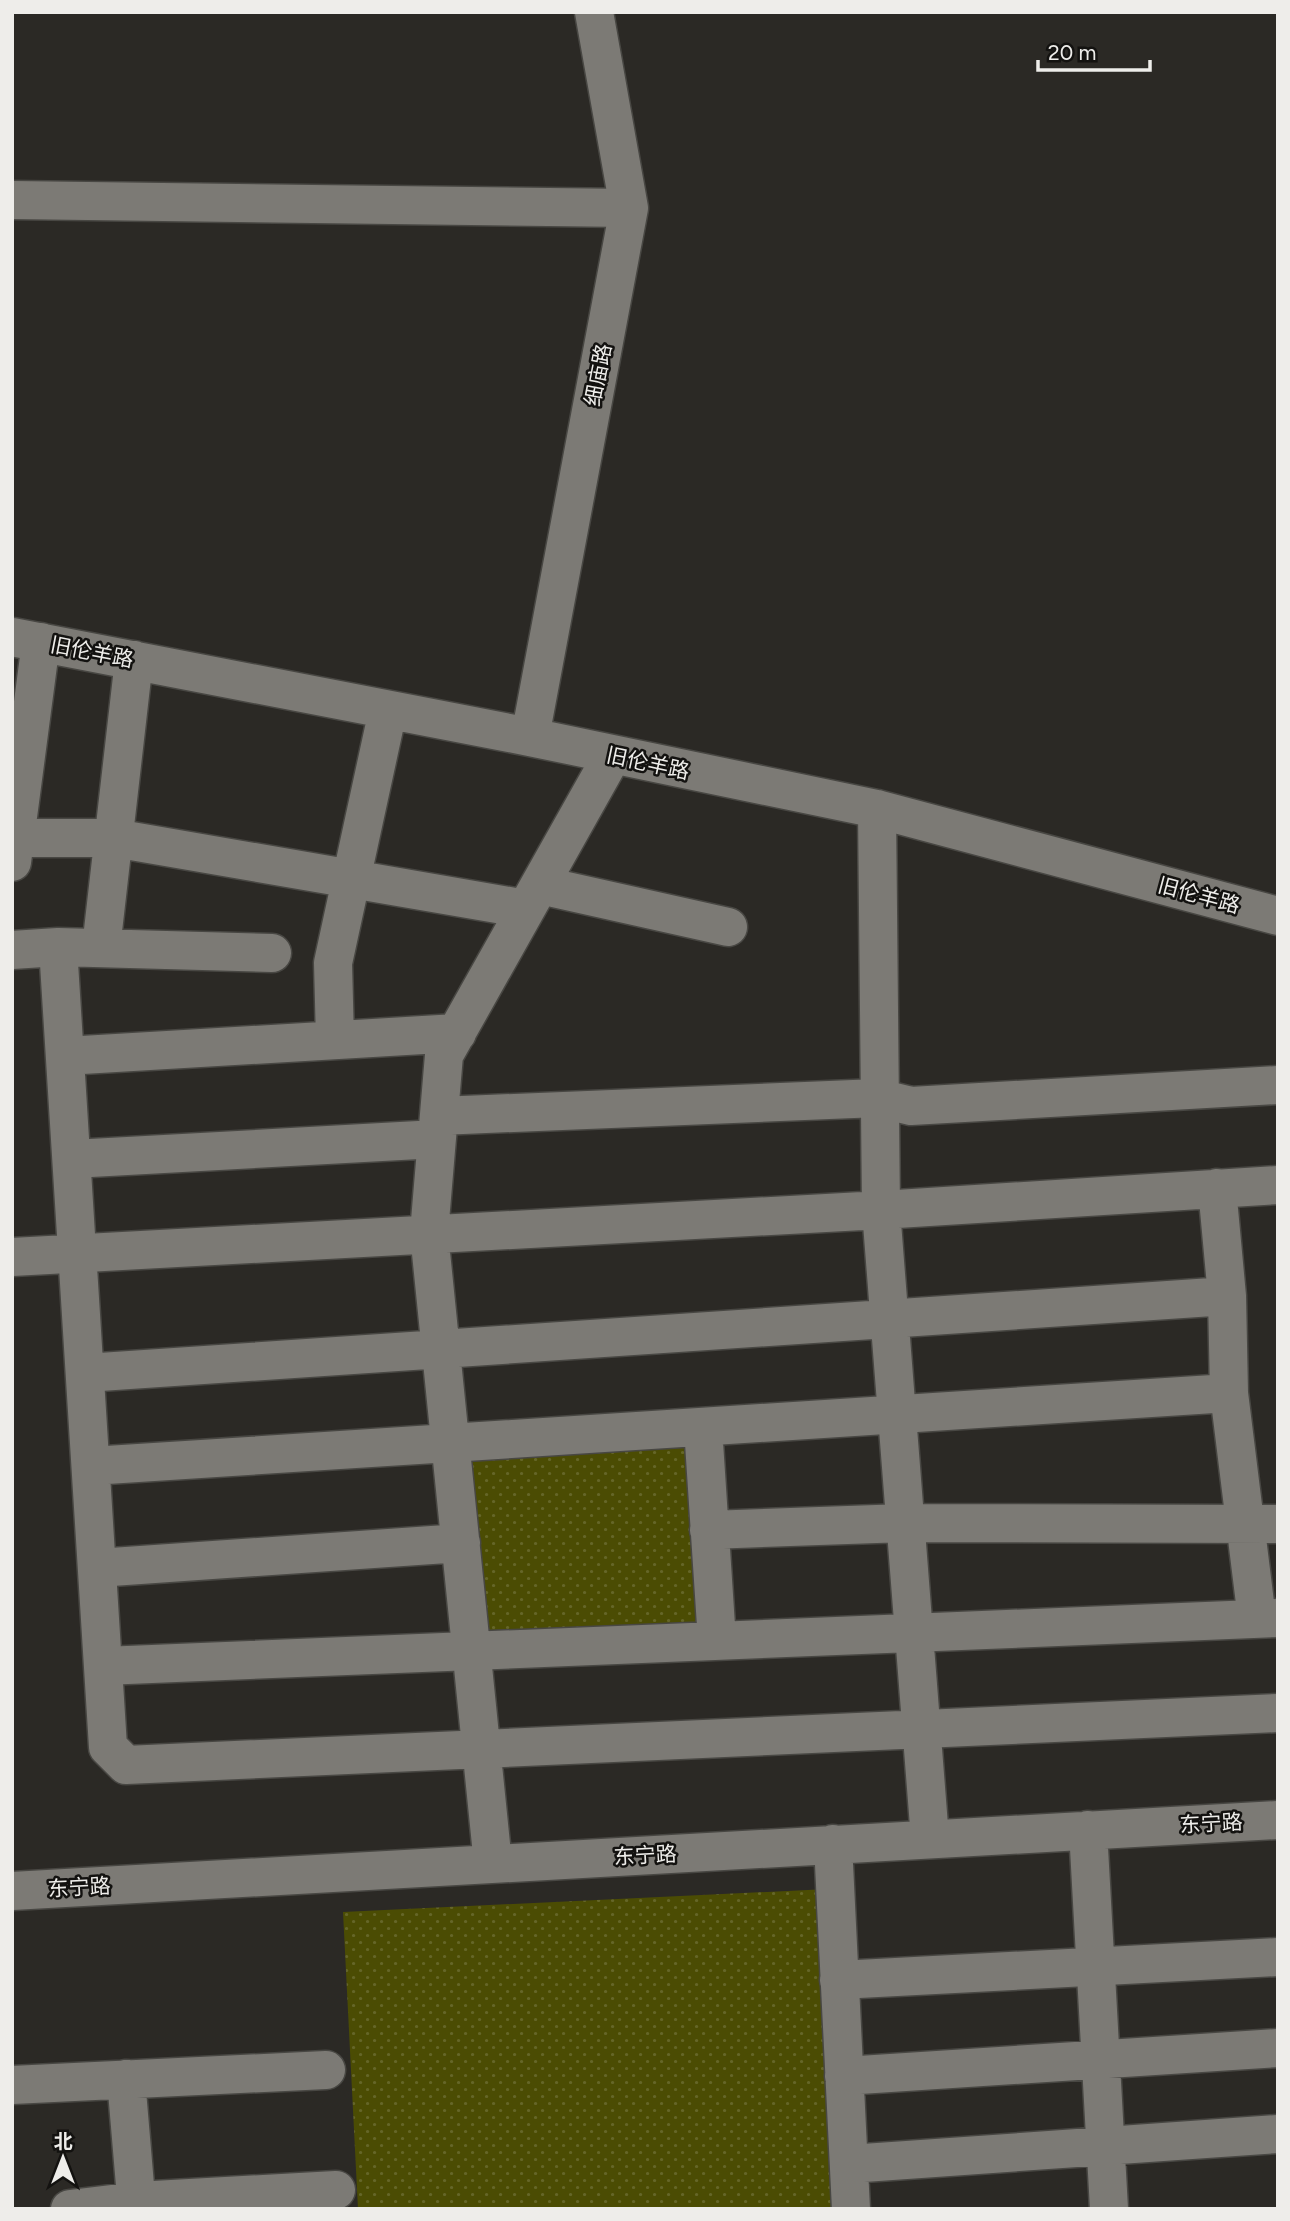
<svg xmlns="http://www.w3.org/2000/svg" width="1290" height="2221" font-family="Figtree,'Noto Sans SC',sans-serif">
<defs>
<pattern id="park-dots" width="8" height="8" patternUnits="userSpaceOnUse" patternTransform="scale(1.75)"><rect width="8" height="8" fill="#4b4c03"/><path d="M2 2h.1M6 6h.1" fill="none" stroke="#656628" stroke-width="1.8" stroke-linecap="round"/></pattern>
</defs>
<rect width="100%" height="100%" fill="#2b2925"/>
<path fill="url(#park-dots)" d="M 690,1439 L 704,1627 L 484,1644 L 470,1456 Z
M 828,1889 L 844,2209 L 358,2209 L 343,1912 Z"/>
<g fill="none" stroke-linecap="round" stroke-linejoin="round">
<defs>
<path id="minor" d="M 12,200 L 629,208
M 12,637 L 530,737 L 877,809 L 1278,916
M 530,737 L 629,208 L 594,12
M 877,809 L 881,1210 L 930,1839
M 15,838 L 114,838 L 526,909
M 12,862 L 41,642
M 540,885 L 728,927
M 58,947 L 108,1747 L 126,1765 L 1278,1713
M 101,948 L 134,660
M 12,950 L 58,947 L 272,953
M 335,1040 L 333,963 L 388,710
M 65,1056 L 457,1033
M 439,1116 L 878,1098 L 911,1106 L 1278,1085
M 72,1159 L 437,1139
M 1217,1188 L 1227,1296 L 1229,1393 L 1257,1619
M 12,1257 L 881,1210 L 1278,1185
M 85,1373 L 1227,1296
M 703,1427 L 717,1641
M 91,1466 L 1229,1393
M 709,1530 L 905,1523 L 1278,1524
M 97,1568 L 461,1543
M 103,1666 L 1278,1618
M 1088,1830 L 1109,2209
M 833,1844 L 851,2209
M 493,1864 L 429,1233 L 444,1055 L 612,756
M 12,1891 L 1278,1820
M 839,1980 L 1278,1957
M 844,2076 L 1278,2048
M 126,2079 L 137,2209
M 12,2085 L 326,2070
M 849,2164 L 1278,2134
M 70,2209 L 136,2201 L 336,2190"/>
</defs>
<use href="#minor" stroke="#484743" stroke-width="41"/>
<use href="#minor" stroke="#7c7a75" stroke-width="38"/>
</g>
<g text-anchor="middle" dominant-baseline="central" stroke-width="5" stroke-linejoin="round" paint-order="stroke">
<g font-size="21" fill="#eeedea" stroke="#131210">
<text transform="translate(598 375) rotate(-79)">细庙路</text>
<text transform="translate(92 652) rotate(11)">旧伦羊路</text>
<text transform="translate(648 763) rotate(12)">旧伦羊路</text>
<text transform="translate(1199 895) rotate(15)">旧伦羊路</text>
<text transform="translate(1211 1823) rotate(-3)">东宁路</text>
<text transform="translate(645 1855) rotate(-3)">东宁路</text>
<text transform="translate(79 1887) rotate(-3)">东宁路</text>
</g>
</g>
<rect width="1290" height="2221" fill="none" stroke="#eeedea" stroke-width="28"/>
<g transform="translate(63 2158)" stroke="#131210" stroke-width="5" paint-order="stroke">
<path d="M0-5L12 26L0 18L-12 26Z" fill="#eeedea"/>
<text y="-10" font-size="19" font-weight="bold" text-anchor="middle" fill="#eeedea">北</text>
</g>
<path d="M1038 60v10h112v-10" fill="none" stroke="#eeedea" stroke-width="3.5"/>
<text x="1048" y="60" font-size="21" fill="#eeedea" stroke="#131210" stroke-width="5" paint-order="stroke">20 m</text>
</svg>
